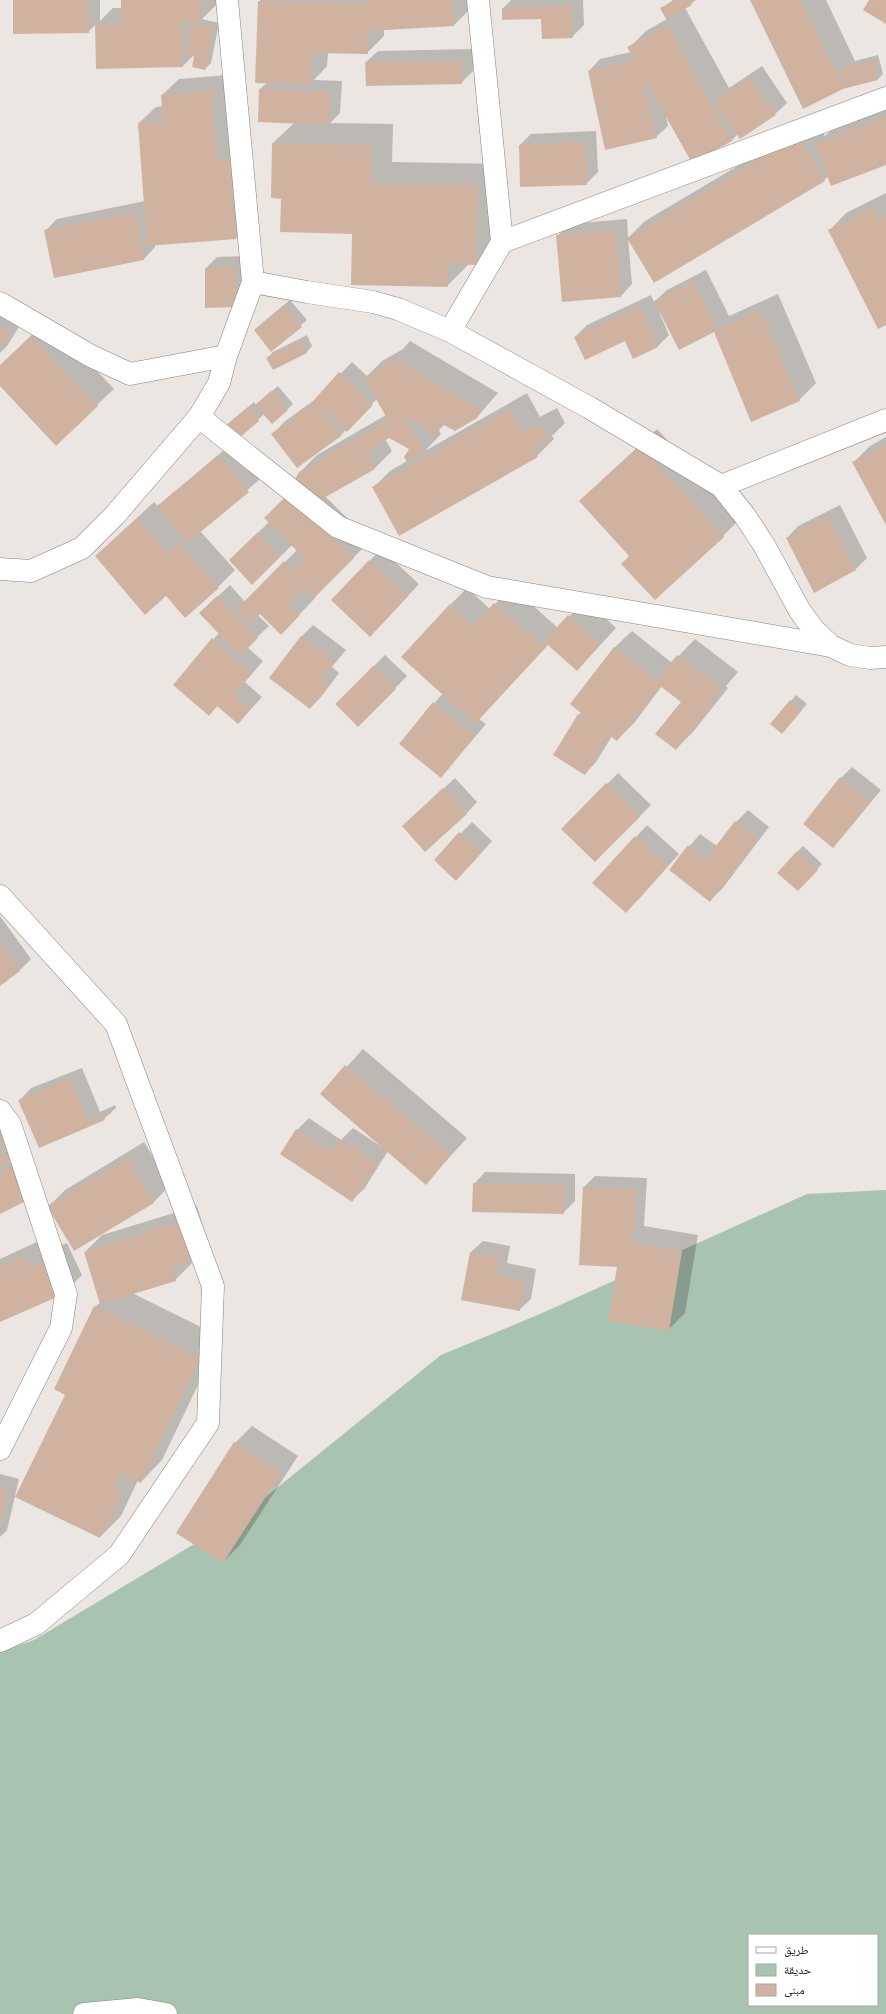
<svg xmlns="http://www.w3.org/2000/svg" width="886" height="2014" font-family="'Roboto Condensed','Noto Naskh Arabic',sans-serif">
<rect width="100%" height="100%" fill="#ece6e2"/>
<path fill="#a9c3b1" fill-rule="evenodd" d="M 886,1190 L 886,2014 L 0,2014 L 0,1652 L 34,1640 L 246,1513 L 441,1355 L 540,1314 L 807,1194 ZM 749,1935 L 877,1935 L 877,2005 L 749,2005 Z"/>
<path fill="#0003" d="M 14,0 L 100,0 L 100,21 L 113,8 L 122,8 L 122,0 L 218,0 L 218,3 L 202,19 L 219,23 L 211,63 L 205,69 L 196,53 L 183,66 L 97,67 L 96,24 L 88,32 Z
M 260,0 L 470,0 L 471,8 L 454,25 L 384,29 L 384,36 L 367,53 L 328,52 L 327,66 L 314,80 L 342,81 L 340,113 L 330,123 L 393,124 L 392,162 L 499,164 L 497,242 L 476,264 L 469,264 L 447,286 L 353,233 L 282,198 L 273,143 L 294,123 L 260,89 L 268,82 Z
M 511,0 L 583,0 L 584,25 L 572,37 L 542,18 L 503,8 Z
M 673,0 L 696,0 L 685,8 L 729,88 L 762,66 L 787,103 L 775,114 L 738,134 L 732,140 L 692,162 L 666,116 L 668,126 L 656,137 L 589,71 L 600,59 L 631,52 L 629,48 L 646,31 L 667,19 L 661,9 Z
M 751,0 L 826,0 L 855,61 L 878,55 L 883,74 L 878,79 L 843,88 Z
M 473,49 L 473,71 L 461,83 L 366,62 L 378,51 Z
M 228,75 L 252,221 L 236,238 L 155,244 L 155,247 L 144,259 L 45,231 L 57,219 L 145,201 L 139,123 L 156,107 L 163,106 L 162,95 L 179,79 Z
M 886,107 L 886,164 L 829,176 L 824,180 L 628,238 L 632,284 L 621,296 L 557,236 L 569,224 L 627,219 L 628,238 L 645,221 L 815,120 L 825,136 L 833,128 Z
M 596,131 L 598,172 L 586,184 L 520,145 L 531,134 Z
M 886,193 L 886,323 L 830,230 L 846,213 Z
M 247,256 L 248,294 L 236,306 L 206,268 L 217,257 Z
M 706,270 L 729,316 L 778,294 L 816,383 L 799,400 L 714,331 L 661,313 L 660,314 L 669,335 L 658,346 L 633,358 L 625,340 L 575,337 L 587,325 L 651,295 L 654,302 L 667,290 Z
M 290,300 L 307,320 L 271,350 L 261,324 Z
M 0,308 L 22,322 L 7,346 L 0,353 Z
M 48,319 L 114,389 L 97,405 L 0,385 L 0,366 Z
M 307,335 L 312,346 L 307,352 L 273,369 L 267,358 L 273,352 Z
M 410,341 L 498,393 L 477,417 L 445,424 L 439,430 L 441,434 L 425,451 L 527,393 L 540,417 L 557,408 L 565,423 L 552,436 L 554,439 L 537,456 L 373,488 L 390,471 L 407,461 L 410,449 L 389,436 L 385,439 L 392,451 L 375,468 L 325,496 L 370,541 L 315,596 L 316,597 L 297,617 L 260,613 L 258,615 L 269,626 L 247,647 L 263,661 L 245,682 L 262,697 L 238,723 L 218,706 L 209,714 L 174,684 L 219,633 L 212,602 L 230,585 L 245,602 L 297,550 L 292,545 L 280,557 L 241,549 L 269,522 L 265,518 L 301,482 L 299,473 L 317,455 L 386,415 L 377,399 L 340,436 L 273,434 L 284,422 L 317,398 L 352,362 L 367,376 L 382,361 L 403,349 Z
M 278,386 L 293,404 L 272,423 L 264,414 L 258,420 L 233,420 L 254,402 L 256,405 Z
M 657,429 L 740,519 L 723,536 L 631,555 L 581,501 Z
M 886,437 L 886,523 L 853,463 L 870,446 Z
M 231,444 L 259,480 L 200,531 L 235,570 L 218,587 L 166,594 L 96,556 L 154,502 L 158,506 Z
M 840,505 L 867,558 L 856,569 L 815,591 L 787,538 L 798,526 Z
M 381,549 L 419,584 L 382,624 L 333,600 Z
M 512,587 L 558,628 L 586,599 L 616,628 L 577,670 L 548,644 L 479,719 L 486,724 L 441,777 L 400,744 L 443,693 L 450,605 L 467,588 L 490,609 Z
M 313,625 L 346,650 L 332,667 L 339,673 L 321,697 L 310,708 L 301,637 Z
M 632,631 L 672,663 L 695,639 L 738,672 L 726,686 L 728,688 L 693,732 L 676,749 L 682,701 L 662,686 L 634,723 L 617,740 L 612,736 L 596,762 L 585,774 L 579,715 L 581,712 L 571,704 L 615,647 Z
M 385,655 L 407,676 L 358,726 L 336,704 Z
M 796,695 L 807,704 L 782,733 L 771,724 Z
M 852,767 L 881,790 L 844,835 L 833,847 L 841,778 Z
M 618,773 L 651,805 L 595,861 L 563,829 Z
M 455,778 L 477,802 L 466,814 L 415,815 Z
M 748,810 L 769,827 L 722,889 L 710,900 L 670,869 L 700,834 L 717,846 L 736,822 Z
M 472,822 L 492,841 L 468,868 L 435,860 Z
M 647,825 L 679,854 L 637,901 L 594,883 Z
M 803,846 L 822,864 L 803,884 L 797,852 Z
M 0,916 L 31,959 L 20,970 L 0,985 Z
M 363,1049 L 467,1138 L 426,1183 L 388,1151 L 364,1189 L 352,1200 L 297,1130 L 309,1118 L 341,1140 L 353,1128 L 382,1147 L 322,1094 Z
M 82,1068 L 100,1112 L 115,1105 L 116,1108 L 104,1119 L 39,1146 L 20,1100 L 31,1088 Z
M 0,1109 L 20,1150 L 8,1162 L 23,1155 L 0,1212 Z
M 144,1142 L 170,1185 L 154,1202 L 75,1250 L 48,1207 L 65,1190 Z
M 485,1172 L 575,1174 L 575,1201 L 563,1213 L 474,1184 Z
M 595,1176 L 647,1178 L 644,1226 L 698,1235 L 685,1313 L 668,1330 L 618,1266 L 584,1187 Z
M 197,1206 L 208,1243 L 191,1260 L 192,1263 L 175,1280 L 132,1293 L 221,1337 L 162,1460 L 141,1482 L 138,1480 L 121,1516 L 100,1537 L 67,1394 L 95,1307 L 101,1302 L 85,1252 L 102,1235 Z
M 41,1240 L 46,1252 L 67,1243 L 82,1275 L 65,1292 L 0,1321 L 0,1259 Z
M 483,1241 L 510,1246 L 507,1263 L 536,1269 L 531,1299 L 519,1310 L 462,1299 L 471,1252 Z
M 252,1426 L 298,1456 L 240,1545 L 223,1562 L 178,1532 L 235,1443 Z
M 0,1474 L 19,1479 L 7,1530 L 0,1537 Z"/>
<path fill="#cfb3a0" d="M 13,0 L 88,0 L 89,33 L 13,34 Z
M 121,0 L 201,0 L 202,21 L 182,22 L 183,67 L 96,69 L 95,24 L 121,24 Z
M 367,0 L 453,0 L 454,26 L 368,31 L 368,54 L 312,53 L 311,84 L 255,83 L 258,1 L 367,3 Z
M 676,0 L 690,0 L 692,5 L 666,19 L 660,8 Z
M 750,0 L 801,0 L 843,86 L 838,69 L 873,60 L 878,80 L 843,89 L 803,109 Z
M 869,0 L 886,0 L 886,24 L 863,10 Z
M 572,6 L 573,38 L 542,39 L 541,19 L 502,20 L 502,8 Z
M 191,24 L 214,28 L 205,70 L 192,67 L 194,56 L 185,54 Z
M 668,25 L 732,141 L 692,163 L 643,76 L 657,138 L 605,150 L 588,71 L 635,60 L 627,47 Z
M 462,61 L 462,84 L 366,86 L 365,62 Z
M 750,77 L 776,115 L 740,139 L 714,101 Z
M 259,89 L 330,92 L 329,125 L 258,122 Z
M 212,91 L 217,160 L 230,159 L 236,239 L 147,246 L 138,123 L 163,121 L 161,95 Z
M 886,117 L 886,165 L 831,186 L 815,144 Z
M 798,136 L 825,181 L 654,283 L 627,238 Z
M 585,142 L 587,185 L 520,187 L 519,145 Z
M 272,143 L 372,145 L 371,183 L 478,185 L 476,265 L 448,264 L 448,287 L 351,285 L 352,234 L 280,232 L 281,199 L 271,198 Z
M 873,207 L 879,219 L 886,215 L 886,325 L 878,329 L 828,230 Z
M 135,212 L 144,260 L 54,278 L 44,230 Z
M 616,230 L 621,297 L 562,302 L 556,235 Z
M 236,267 L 237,307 L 205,308 L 205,268 Z
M 694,281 L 718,329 L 761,311 L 800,401 L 751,422 L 714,332 L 679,350 L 654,301 Z
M 284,305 L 302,327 L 271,352 L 254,330 Z
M 640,306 L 658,347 L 633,359 L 625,341 L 585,360 L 574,337 Z
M 0,327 L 11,334 L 0,351 Z
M 31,336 L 98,406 L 56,446 L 0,386 L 0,365 Z
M 301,340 L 307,353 L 273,370 L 266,358 Z
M 393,358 L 482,410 L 477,418 L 455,431 L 442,424 L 436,435 L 405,416 L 425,451 L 407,462 L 404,457 L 409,449 L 389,438 L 366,452 L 375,469 L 322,499 L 295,479 L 299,472 L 388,420 L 364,378 L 390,362 Z
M 339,372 L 373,405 L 347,432 L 317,403 L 341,436 L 297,468 L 271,434 L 315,401 L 314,400 Z
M 271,391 L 288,410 L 272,424 L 255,405 Z
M 248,407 L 259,421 L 238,439 L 226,425 Z
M 510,409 L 523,433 L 540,424 L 549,440 L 533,449 L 538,457 L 399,536 L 372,487 Z
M 886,444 L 886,525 L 852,462 Z
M 640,445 L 724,537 L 655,600 L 621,564 L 629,556 L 579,501 Z
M 219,455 L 249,492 L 187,543 L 157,506 Z
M 289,493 L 354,558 L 315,597 L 305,587 L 289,603 L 300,615 L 281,635 L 260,614 L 250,624 L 236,610 L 284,561 L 293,571 L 305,559 L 264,518 Z
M 828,515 L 856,570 L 814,593 L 786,538 Z
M 137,518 L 168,553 L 179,543 L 219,588 L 185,618 L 166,596 L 145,615 L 95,556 Z
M 257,533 L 280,557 L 252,585 L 229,560 Z
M 369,560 L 408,596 L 370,637 L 331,600 Z
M 217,596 L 258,638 L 240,656 L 199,613 Z
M 494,603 L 541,645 L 568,615 L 600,645 L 577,671 L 548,645 L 475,724 L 401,657 L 450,604 L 473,626 Z
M 301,636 L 335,662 L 321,679 L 329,685 L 310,709 L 269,678 Z
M 212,638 L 252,673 L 234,694 L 251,709 L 238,724 L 217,706 L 209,716 L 173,685 Z
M 614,647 L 657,680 L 677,655 L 722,689 L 710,703 L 712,705 L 676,750 L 655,734 L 681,702 L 660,686 L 617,741 L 609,735 L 585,775 L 553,755 L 578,714 L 598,727 L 570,704 Z
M 373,666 L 396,689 L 358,727 L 335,704 Z
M 790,700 L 802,710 L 782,734 L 770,724 Z
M 433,702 L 475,736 L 441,778 L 399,744 Z
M 840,777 L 870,802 L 833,848 L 803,824 Z
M 606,783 L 640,817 L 595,862 L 561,829 Z
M 443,788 L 467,814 L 425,852 L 402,826 Z
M 735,821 L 758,839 L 710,902 L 669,870 L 688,845 L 706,859 Z
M 459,832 L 481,853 L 456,881 L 434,860 Z
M 635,836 L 668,866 L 626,913 L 592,883 Z
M 797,851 L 818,870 L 798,891 L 777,873 Z
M 0,943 L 20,971 L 0,986 Z
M 345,1065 L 451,1155 L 426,1185 L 320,1094 Z
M 71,1078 L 88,1122 L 103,1116 L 105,1120 L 39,1148 L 18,1100 Z
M 296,1129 L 332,1152 L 340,1139 L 377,1163 L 352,1202 L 280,1154 Z
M 0,1144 L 9,1163 L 0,1167 Z
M 127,1158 L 154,1203 L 74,1251 L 47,1206 Z
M 11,1166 L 28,1200 L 0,1214 L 0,1172 Z
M 473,1183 L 564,1185 L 564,1214 L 472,1212 Z
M 583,1187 L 636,1190 L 633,1243 L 682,1251 L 669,1331 L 608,1321 L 617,1267 L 579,1265 Z
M 180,1222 L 192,1261 L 172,1267 L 176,1281 L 100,1304 L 84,1252 Z
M 470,1252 L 499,1257 L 496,1275 L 525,1281 L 520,1311 L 461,1300 Z
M 24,1256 L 29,1268 L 50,1259 L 66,1293 L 0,1322 L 0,1267 Z
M 94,1306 L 200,1358 L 141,1483 L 122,1474 L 115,1487 L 123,1491 L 100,1538 L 15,1497 L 65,1395 L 54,1389 Z
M 234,1442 L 281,1473 L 223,1563 L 176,1533 Z
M 0,1488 L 8,1490 L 1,1523 L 0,1523 Z"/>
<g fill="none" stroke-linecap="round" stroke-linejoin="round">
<defs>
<path id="minor" d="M 478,0 L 502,242
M 253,282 L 307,292 L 373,302 L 398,309 L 450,331 L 590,408 L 721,486 L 745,516 L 764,545 L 800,611 L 814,630 L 831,646 L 850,655 L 870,658 L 886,657
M 0,303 L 91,356 L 130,374 L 226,356
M 450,331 L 502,242 L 886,98
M 199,417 L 338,527 L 487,587 L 831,646
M 721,486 L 886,420
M 0,569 L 31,571 L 82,548 L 115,515 L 199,417 L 219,383 L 226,356 L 253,282 L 227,0
M 0,896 L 116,1024 L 213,1286 L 208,1423 L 119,1555 L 36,1624 L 0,1641
M 0,1111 L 10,1124 L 66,1294 L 61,1328 L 0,1449
M 84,2014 L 138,2009 L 166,2014"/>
</defs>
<use href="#minor" stroke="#88827f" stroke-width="23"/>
<use href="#minor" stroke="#fff" stroke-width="22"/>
</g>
<rect x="748" y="1934" width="130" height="72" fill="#ffffff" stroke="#a7a7a6"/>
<rect x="756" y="1947" width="20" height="6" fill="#ffffff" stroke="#a7a7a6"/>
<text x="784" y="1954" font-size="12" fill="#242220">طريق</text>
<rect x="756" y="1964" width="20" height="12" fill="#a9c3b1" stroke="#a7a7a6"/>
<text x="784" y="1974" font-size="12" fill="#242220">حديقة</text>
<rect x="756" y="1984" width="20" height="12" fill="#cfb3a0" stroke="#a7a7a6"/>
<text x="784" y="1994" font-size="12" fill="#242220">مبنى</text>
</svg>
